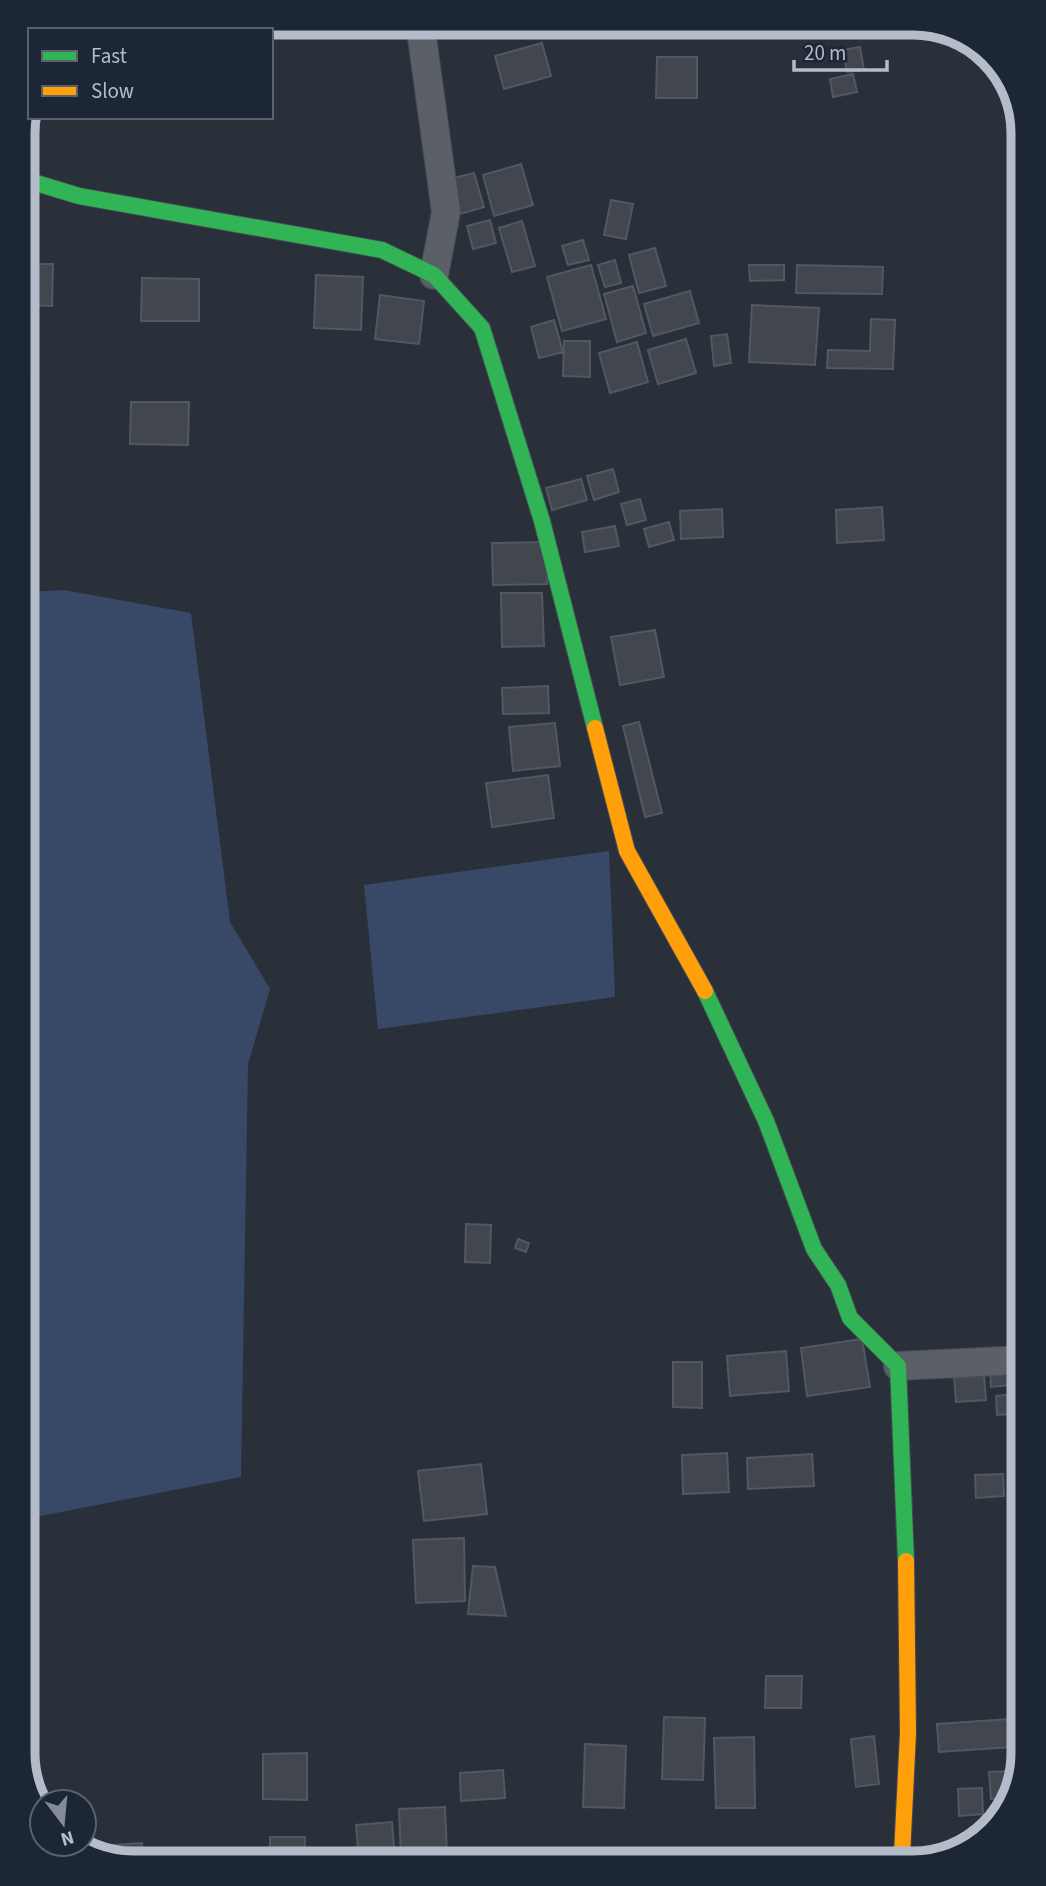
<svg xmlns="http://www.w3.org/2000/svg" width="1046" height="1886" font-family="'Source Sans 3',sans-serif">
<rect width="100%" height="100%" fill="#29303a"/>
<path fill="#374966" d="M 64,590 L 191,613 L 230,922 L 270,989 L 248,1064 L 241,1477 L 30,1518 L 25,592 Z
M 609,851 L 615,997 L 378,1029 L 364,885 Z"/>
<path fill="#41464f" stroke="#525861" stroke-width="2" d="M 577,23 L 617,23 L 617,36 L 577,36 Z
M 542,43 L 551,76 L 504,89 L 495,56 Z
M 860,47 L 864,70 L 847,72 L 843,50 Z
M 657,57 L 697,57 L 697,98 L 656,98 Z
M 853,74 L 857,92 L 833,97 L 830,79 Z
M 521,164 L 533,205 L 494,216 L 483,175 Z
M 474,173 L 484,207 L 460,214 L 450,179 Z
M 611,200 L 633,204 L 626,239 L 604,235 Z
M 490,220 L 496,243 L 473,249 L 467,226 Z
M 522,221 L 535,266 L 512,272 L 499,228 Z
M 583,240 L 589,260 L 568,265 L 562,246 Z
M 655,248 L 666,286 L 639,293 L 629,255 Z
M 615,260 L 621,283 L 605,287 L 598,265 Z
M 24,264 L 53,264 L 52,306 L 24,305 Z
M 591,265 L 606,319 L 562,331 L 547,277 Z
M 749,265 L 784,265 L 784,280 L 750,281 Z
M 797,265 L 883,267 L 882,294 L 796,293 Z
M 316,275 L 363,277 L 361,330 L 314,328 Z
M 142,278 L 199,279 L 199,321 L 141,321 Z
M 633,286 L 646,333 L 617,342 L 604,294 Z
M 690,291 L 699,323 L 653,336 L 644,304 Z
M 380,295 L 424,301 L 419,344 L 375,339 Z
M 752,305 L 819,308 L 815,365 L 749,362 Z
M 871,319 L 895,320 L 893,369 L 827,368 L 828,350 L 870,351 Z
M 554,320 L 563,352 L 539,358 L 531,327 Z
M 727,334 L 731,363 L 714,366 L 711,336 Z
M 686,339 L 696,373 L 658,384 L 648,350 Z
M 564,341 L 590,341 L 590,377 L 563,376 Z
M 637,342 L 648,382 L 610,393 L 599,353 Z
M 131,402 L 189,402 L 188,445 L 130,444 Z
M 613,469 L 619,492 L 594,500 L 587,476 Z
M 581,479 L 587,500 L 552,510 L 546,488 Z
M 640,499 L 646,520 L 627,525 L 621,504 Z
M 882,507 L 884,540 L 837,543 L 836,510 Z
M 722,509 L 723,537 L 681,539 L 680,511 Z
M 669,522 L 674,540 L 649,547 L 644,529 Z
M 615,526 L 619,546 L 585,552 L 582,532 Z
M 547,542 L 547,584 L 493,585 L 492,543 Z
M 501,593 L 542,593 L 544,646 L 502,647 Z
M 655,630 L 664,677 L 620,685 L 611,637 Z
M 548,686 L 549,713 L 503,714 L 502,688 Z
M 639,722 L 662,813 L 645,817 L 623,726 Z
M 555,723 L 560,766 L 513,771 L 509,727 Z
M 548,775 L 554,818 L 492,827 L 486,783 Z
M 466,1224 L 491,1225 L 490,1263 L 465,1262 Z
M 518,1239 L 529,1243 L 526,1252 L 515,1248 Z
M 862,1339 L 870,1387 L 807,1396 L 801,1348 Z
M 786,1351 L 789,1391 L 730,1396 L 727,1356 Z
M 673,1362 L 702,1362 L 702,1408 L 673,1407 Z
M 1008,1366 L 1010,1385 L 991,1387 L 990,1367 Z
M 984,1376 L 986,1400 L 956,1402 L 954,1378 Z
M 1014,1394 L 1015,1414 L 997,1415 L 996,1396 Z
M 727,1453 L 729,1492 L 683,1494 L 682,1455 Z
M 812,1454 L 814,1486 L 748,1489 L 747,1458 Z
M 481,1464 L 487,1514 L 424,1521 L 418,1471 Z
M 1003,1474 L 1004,1496 L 976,1498 L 975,1475 Z
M 464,1538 L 465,1601 L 416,1603 L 413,1540 Z
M 473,1566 L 495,1567 L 506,1616 L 468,1614 Z
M 766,1676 L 802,1676 L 801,1708 L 765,1708 Z
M 664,1717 L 705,1718 L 703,1780 L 662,1779 Z
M 1010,1719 L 1012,1747 L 939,1752 L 937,1724 Z
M 874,1736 L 879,1784 L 856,1787 L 851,1739 Z
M 754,1737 L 755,1808 L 716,1808 L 714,1738 Z
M 585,1744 L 626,1746 L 624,1808 L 583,1807 Z
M 307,1753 L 307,1800 L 263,1799 L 263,1754 Z
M 503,1770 L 505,1798 L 461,1801 L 460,1773 Z
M 1014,1771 L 1015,1783 L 1010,1798 L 991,1799 L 989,1772 Z
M 982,1788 L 983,1814 L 959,1816 L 958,1789 Z
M 445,1807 L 447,1855 L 401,1856 L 399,1809 Z
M 392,1822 L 395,1860 L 359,1861 L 356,1825 Z
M 270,1837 L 305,1837 L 304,1861 L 270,1862 Z
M 142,1843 L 144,1863 L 126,1863 L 114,1859 L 113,1845 Z"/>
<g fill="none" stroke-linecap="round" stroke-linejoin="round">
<defs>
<path id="street" d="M 420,23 L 446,212 L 434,275
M 898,1366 L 1021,1360"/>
<path id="fast" d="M 23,179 L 79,196 L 382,250 L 434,275 L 482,328 L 542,521 L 595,728
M 705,991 L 766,1121 L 814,1249 L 838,1285 L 850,1318 L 898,1366 L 906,1561"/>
<path id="slow" d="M 595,728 L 627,851 L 705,991
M 902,1855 L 908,1733 L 906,1561"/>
</defs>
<use href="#street" stroke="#464b53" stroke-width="30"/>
<use href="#fast" stroke="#464b53" stroke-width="18"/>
<use href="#slow" stroke="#464b53" stroke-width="18"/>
<use href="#street" stroke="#5b5f67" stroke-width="28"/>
<use href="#fast" stroke="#30b455" stroke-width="16"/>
<use href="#slow" stroke="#ff9f0a" stroke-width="16"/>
</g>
<path d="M0 0H1046V1886H0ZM133 35H913A98 98 0 0 1 1011 133V1753A98 98 0 0 1 913 1851H133A98 98 0 0 1 35 1753V133A98 98 0 0 1 133 35Z" fill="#1d2635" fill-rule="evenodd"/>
<path fill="none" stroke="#b4bcca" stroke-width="9" d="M133 35H913A98 98 0 0 1 1011 133V1753A98 98 0 0 1 913 1851H133A98 98 0 0 1 35 1753V133A98 98 0 0 1 133 35Z"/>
<rect x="28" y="28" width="245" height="91" fill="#1d2635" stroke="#596271" stroke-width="2"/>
<rect x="42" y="51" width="35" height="10" fill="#30b455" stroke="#596271" stroke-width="2"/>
<text x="91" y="63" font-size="21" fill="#b4bcca">Fast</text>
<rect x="42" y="86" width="35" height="10" fill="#ff9f0a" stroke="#596271" stroke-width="2"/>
<text x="91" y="98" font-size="21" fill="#b4bcca">Slow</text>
<g transform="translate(63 1823) rotate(164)"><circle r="33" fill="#1d2635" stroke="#596271" stroke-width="2"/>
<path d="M0-5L12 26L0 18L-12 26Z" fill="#838b98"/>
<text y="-10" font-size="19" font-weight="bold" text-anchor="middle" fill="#b4bcca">N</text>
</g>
<path d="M794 60v10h93v-10" fill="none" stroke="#b4bcca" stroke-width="3.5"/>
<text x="804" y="60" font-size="21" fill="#b4bcca" stroke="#1d2635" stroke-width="5" paint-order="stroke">20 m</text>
</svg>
